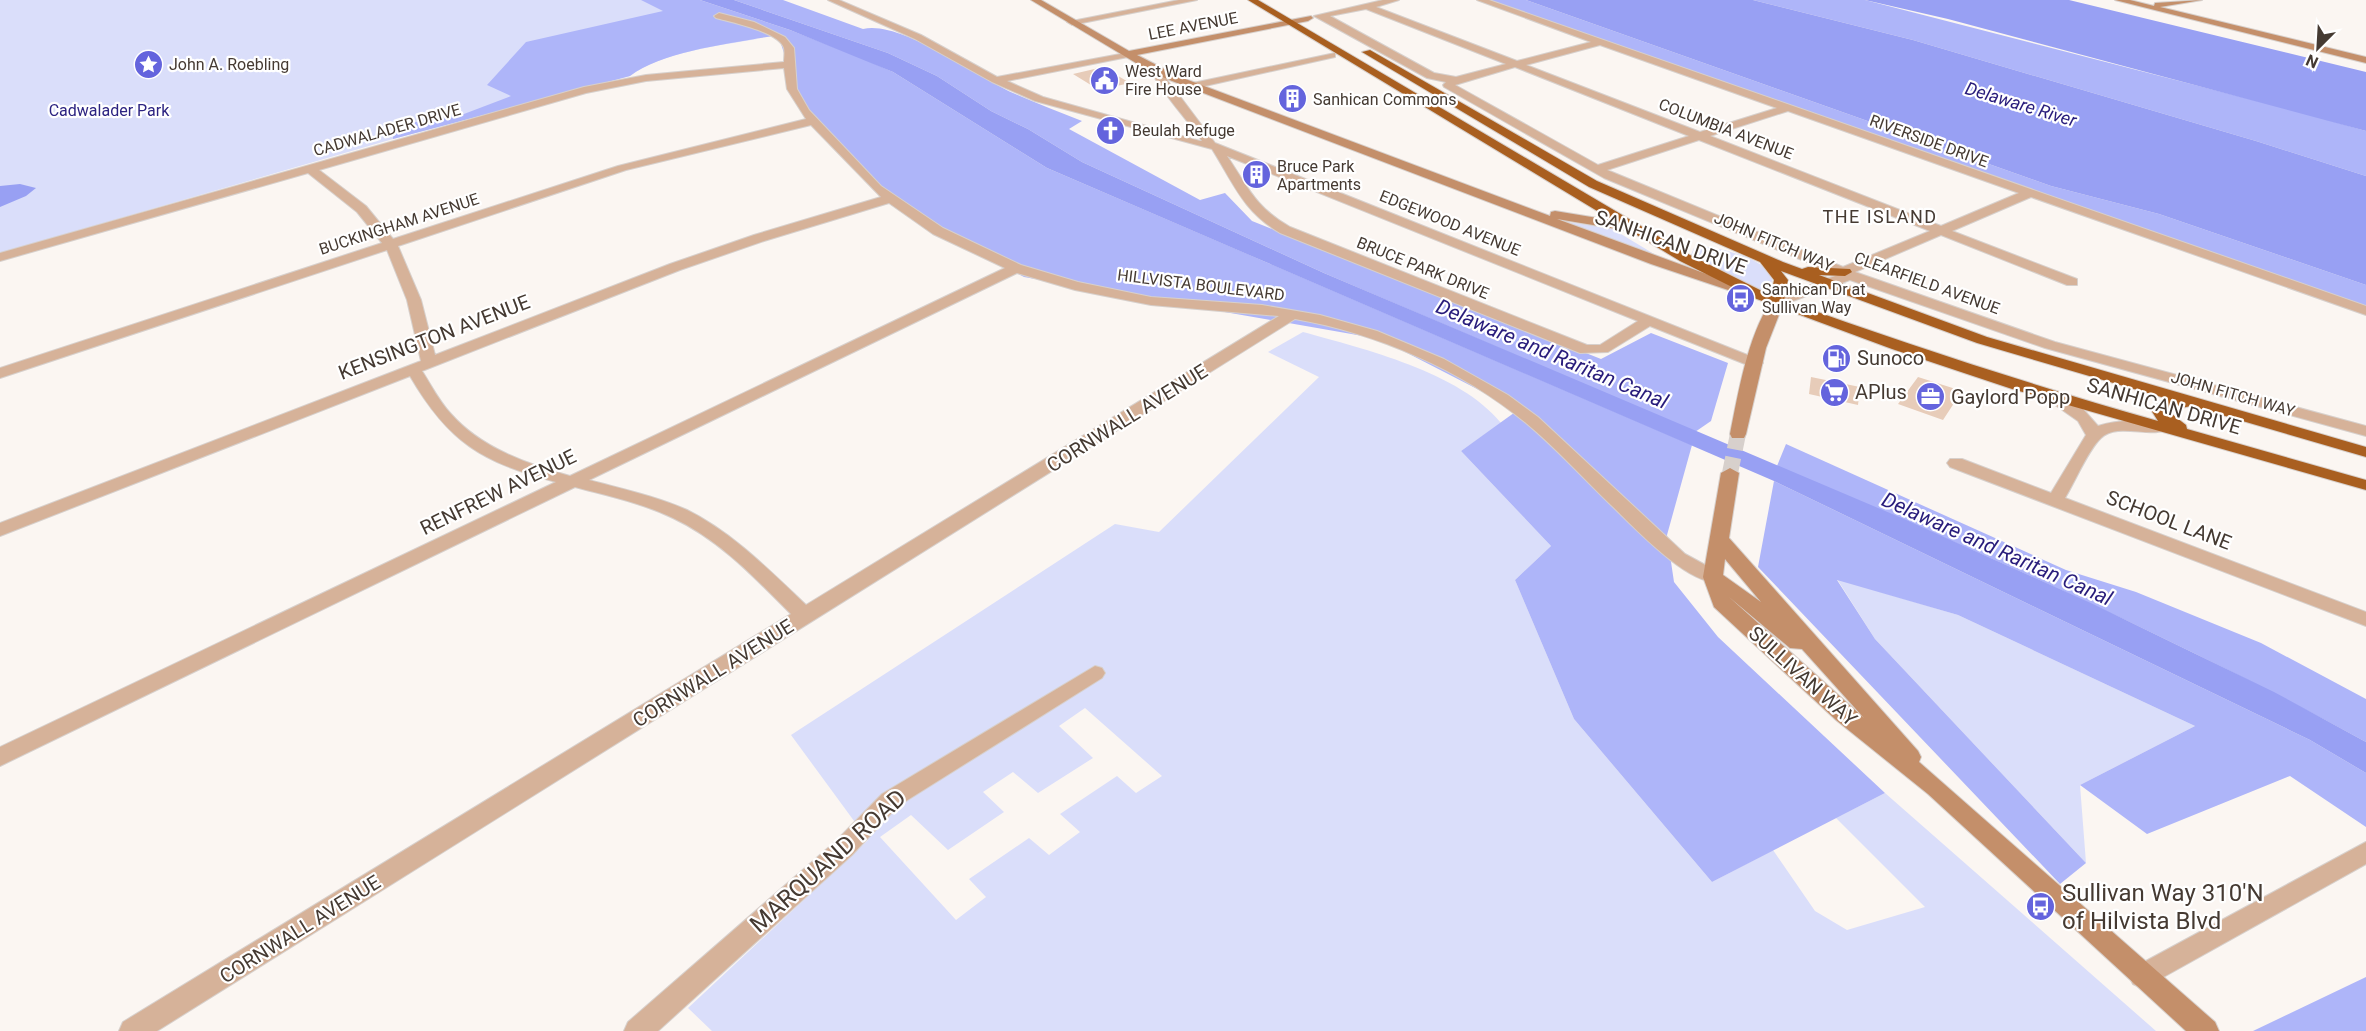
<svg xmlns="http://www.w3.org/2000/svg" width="2366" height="1031" font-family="Roboto,sans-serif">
<rect width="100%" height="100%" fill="#fbf6f2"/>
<path fill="#dadefa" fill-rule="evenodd" d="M 0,0 L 683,0 L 757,39 C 718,46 662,52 630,76 L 393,139 L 0,253 Z
M 1560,221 L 1611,228 L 1659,257 Z
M 1700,246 C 1717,247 1769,259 1772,279 C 1772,284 1770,289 1769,294 L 1735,279 L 1691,255 L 1694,248 Z
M 1303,332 C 1364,349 1460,372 1501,423 L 1461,451 L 1551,546 L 1515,580 L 1574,719 L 1712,882 L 1773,850 L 1815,911 L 1847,930 L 1925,907 L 1836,818 L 1885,793 L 2156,1031 L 712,1031 L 688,1008 L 868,840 L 791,735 L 1115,524 L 1159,532 L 1319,377 L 1268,352 ZM 1085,708 L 1162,776 L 1136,793 L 1117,776 L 1060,814 L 1080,832 L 1049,855 L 1029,838 L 969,879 L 986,897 L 956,920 L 880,837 L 911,815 L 948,850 L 1004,812 L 983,792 L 1013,772 L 1038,793 L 1093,758 L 1059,726 Z
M 1837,579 L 1958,615 L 2195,726 L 2080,785 L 2086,863 L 1875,639 Z"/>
<path fill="#aeb5f9" d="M 641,0 L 700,0 L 790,30 L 859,57 L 893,72 L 1047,168 L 1692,445 L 1667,535 L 1674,582 L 1718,637 L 1885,793 L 1712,882 L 1574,719 L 1515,580 L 1551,546 L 1461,451 L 1518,410 L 1380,339 L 1024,277 L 891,205 L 804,113 L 778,35 C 736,43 664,50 630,76 L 393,139 L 393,125 L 456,117 L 511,96 L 487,85 L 526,42 L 663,11 Z
M 734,0 L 783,0 L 863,29 C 901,20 976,76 1013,93 C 1036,103 1059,112 1082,121 L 1069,129 L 1200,200 L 1225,193 L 1252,221 L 1601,359 L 1651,333 L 1728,363 L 1711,421 L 1695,432 L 1324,273 L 1082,162 L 1028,129 L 991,111 L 937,76 L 888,53 Z
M 1486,0 L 1526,0 L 2051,186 L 2159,214 L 2366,285 L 2366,307 Z
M 1753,0 L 1865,0 L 2307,114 L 2366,131 L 2366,176 L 2256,141 L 1913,40 Z
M 1786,444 L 2066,570 L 2136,592 L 2261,643 L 2366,699 L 2366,742 C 2175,638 1977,550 1777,466 Z
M 1774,481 L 2310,740 L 2366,773 L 2366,827 L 2290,776 L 2147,834 L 2080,785 L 2195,726 L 1958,615 L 1837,580 L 1875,639 L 2086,863 L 2060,884 L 1758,567 Z
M 2366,977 L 2366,1031 L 2253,1031 Z"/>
<path fill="#98a0f3" d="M 700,0 L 734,0 L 888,53 L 937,76 L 991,111 L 1028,129 L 1082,162 L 1324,273 L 1904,519 L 2093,604 L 2274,692 L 2366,742 L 2366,773 L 2310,740 L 1774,481 L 1047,168 L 893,72 L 790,30 Z
M 1526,0 L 1753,0 L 1913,40 L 2256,141 L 2366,176 L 2366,285 L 2159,214 L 2051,186 Z
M 1865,0 L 2069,0 L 2366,72 L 2366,131 L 1948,19 Z
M 20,184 L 36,188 L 26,196 L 0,207 L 0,186 Z"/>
<path fill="#e7ccb9" d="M 1103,67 L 1130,83 L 1099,90 L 1073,74 Z
M 1811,377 L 1860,387 L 1858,405 L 1809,394 Z
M 1918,377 L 1962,391 L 1943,420 L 1898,404 Z"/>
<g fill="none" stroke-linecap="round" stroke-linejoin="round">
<path stroke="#d7d0cc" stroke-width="16" stroke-dasharray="16 8" stroke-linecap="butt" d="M 1730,473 L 1738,434"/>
<defs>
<path id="street" d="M 828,0 L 839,0 L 921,35 L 997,77 L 1131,52 L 1133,54 L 1128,57 L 1007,81 L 1043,97 L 1200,141 L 1202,141 C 1185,117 1164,95 1150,70 L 1151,68 L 1159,68 L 1174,90 L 1193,83 L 1335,53 L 1335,57 L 1196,88 L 1179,95 L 1215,143 L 1760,360 L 1763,363 L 1755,368 L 1650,326 L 1608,352 L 1580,353 L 1280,233 C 1243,211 1234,184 1212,149 L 1035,101 L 992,82 L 915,39 ZM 1227,156 L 1638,321 L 1600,345 L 1587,345 L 1290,227 C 1255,207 1248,187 1227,156 Z
M 1179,0 L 1197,0 L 1072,25 L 1067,22 Z
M 1383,0 L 1399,0 L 1376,7 L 1517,61 L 1591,42 L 1477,0 L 1489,0 L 2366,306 L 2366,315 L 2031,197 L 1952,231 L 2077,279 L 2077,285 L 2067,285 L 1941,235 L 1855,272 L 2055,342 L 2366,426 L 2366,436 L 2045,348 L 1850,280 L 1782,305 L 1772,305 L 1772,299 L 1838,275 L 1604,178 L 1444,87 L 1443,85 L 1446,82 L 1427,78 L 1314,16 ZM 1366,9 L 1506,64 L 1456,77 L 1434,73 L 1330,16 ZM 1600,45 L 1777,108 L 1700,132 L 1526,65 ZM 1515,67 L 1689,136 L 1598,165 L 1455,85 ZM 1788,111 L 2019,193 L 1941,226 L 1710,136 ZM 1699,140 L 1930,231 L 1843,267 L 1607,170 Z
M 719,13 L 754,22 L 785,37 L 794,48 L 797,89 L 809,110 L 881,186 L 943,228 L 1021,265 L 1078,282 L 1151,297 L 1262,305 L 1320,315 L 1377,331 L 1444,359 L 1508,395 L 1538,417 L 1685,554 L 1720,573 L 1723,577 L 1720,581 C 1691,589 1632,525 1611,505 C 1583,478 1556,448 1526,423 C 1462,370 1376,333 1295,319 L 157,1031 L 119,1031 L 123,1022 L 791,614 C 755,578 720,540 673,518 C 642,503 608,496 575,487 L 0,766 L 0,747 L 556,482 C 482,462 449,443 410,376 L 0,536 L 0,523 L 421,361 L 407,300 L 387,250 L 0,378 L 0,368 L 382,243 L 357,212 L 308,173 L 0,261 L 0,253 L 584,87 L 646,75 L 784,62 C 784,59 785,52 784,48 C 779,32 731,22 716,18 L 714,16 ZM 784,68 L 787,89 L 806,119 L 618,166 L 393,239 L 366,206 L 319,170 L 586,93 L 646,81 ZM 811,125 L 881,197 L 754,235 L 670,264 L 435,355 L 421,300 L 398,246 L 626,170 ZM 889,203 L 933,234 L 1005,268 L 570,476 C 527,464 481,448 451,414 C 439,401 431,385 422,371 L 680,270 L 764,241 ZM 1017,273 L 1075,290 L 1151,305 L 1279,316 L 806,605 C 769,570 733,533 687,510 C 656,496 622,489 589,480 Z
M 2054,392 L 2083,409 L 2098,426 C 2112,421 2159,415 2168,427 C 2157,441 2118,421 2101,438 C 2088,450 2075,482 2065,498 L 2366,612 L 2366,626 L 1950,467 L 1947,463 L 1950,459 L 1962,459 L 2051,493 L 2086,435 L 2078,421 L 2048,400 L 2046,397 L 2048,394 Z
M 1095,666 L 1102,668 L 1105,673 L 1102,678 L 898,806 L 852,855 L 658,1031 L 624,1031 L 628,1022 L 836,841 L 882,794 Z
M 2366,842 L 2366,864 L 2151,984 L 2142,988 L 2133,984 L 2129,976 L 2133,968 Z"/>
<path id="secondary" d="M 1031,0 L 1041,0 L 1129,51 L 1311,16 L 1313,18 L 1308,21 L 1137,55 L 1180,77 L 1550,216 L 1551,212 L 1555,211 L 1640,225 L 1641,228 L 1635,232 L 1557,219 L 1758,293 L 1756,296 L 1746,296 L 1651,264 L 1172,81 L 1151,72 Z
M 2115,0 L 2130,0 L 2154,6 L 2155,3 L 2202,0 L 2160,7 L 2366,57 L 2366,63 Z
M 1777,298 L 1784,302 L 1766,348 L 1746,434 L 1744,438 L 1732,438 L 1730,434 C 1739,390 1747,338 1772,299 Z
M 1730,468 L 1739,473 L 1729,538 L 1918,751 L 1921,757 L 1919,762 L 2215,1022 L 2219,1031 L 2186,1031 L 1928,794 L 1836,720 L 1714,607 L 1703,577 L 1721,473 ZM 1725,559 L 1761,602 L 1723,575 ZM 1729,597 L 1790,648 L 1802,649 L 1864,718 Z"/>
<path id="highway" d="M 1248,0 L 1258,0 L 1690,255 L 1764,292 L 1771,295 L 1774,280 L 1760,262 L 1589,187 L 1362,52 L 1370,50 L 1597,181 L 1783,262 L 1802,269 L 1808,267 L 1850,269 L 1852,272 L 1845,276 L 1819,275 L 1987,337 L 2366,447 L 2366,457 L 2191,406 L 2168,411 L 2186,425 L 2187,429 L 2366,480 L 2366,490 L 2012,389 L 1892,349 L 1754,298 L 1680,261 ZM 1781,271 L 1977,343 L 2168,399 L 2161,401 L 2151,410 L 2158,421 C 2032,385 1908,345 1784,300 L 1788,280 Z"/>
</defs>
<use href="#street" stroke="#d7d0cc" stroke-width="2"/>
<use href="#secondary" stroke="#d7d0cc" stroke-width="2"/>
<use href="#highway" stroke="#d7d0cc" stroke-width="2"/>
<use href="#street" fill="#d6b299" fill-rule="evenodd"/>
<use href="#secondary" fill="#c48f6a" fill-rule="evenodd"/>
<use href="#highway" fill="#a95f20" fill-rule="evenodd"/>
</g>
<defs>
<symbol id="sight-disc" viewBox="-11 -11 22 22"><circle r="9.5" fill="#6464dd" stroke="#fff"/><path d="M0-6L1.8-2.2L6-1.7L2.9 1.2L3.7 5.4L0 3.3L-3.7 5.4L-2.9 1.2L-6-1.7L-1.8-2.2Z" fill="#fff"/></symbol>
<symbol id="civic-disc" viewBox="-11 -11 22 22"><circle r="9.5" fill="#6464dd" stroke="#fff"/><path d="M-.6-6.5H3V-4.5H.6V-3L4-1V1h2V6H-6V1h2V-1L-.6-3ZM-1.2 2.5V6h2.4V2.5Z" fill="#fff"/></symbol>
<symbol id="building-disc" viewBox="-11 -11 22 22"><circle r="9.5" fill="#6464dd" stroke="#fff"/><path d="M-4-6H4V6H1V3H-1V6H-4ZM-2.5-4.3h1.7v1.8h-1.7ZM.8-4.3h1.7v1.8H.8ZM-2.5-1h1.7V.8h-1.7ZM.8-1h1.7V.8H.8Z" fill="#fff"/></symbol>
<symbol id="church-disc" viewBox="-11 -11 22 22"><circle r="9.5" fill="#6464dd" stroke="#fff"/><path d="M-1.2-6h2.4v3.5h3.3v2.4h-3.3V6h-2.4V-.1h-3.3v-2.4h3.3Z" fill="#fff"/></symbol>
<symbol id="bus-disc" viewBox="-11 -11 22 22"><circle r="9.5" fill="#6464dd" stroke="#fff"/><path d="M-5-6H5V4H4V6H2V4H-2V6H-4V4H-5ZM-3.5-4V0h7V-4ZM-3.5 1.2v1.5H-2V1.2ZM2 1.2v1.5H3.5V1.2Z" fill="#fff"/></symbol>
<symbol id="fuel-disc" viewBox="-11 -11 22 22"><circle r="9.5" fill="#6464dd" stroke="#fff"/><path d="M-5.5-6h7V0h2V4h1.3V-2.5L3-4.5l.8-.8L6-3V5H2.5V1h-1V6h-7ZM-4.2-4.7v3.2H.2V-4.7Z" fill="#fff"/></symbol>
<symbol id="supermarket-disc" viewBox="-11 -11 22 22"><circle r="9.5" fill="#6464dd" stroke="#fff"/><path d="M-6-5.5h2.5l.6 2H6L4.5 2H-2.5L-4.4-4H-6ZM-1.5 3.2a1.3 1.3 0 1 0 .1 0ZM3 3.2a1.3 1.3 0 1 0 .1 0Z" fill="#fff"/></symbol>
<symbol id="office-disc" viewBox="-11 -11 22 22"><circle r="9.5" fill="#6464dd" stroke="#fff"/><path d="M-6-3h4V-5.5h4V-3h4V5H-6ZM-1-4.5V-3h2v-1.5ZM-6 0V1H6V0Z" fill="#fff"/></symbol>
</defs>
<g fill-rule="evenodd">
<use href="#sight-disc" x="132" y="48" width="33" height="33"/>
<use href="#civic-disc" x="1088" y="64" width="33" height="33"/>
<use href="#building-disc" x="1276" y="82" width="33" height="33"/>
<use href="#church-disc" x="1094" y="114" width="33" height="33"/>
<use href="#building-disc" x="1240" y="158" width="33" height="33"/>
<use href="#bus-disc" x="1724" y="282" width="33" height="33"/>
<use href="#fuel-disc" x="1820" y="342" width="33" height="33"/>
<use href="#supermarket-disc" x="1818" y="376" width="33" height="33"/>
<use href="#office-disc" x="1914" y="380" width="33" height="33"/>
<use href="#bus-disc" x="2024" y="890" width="33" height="33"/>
</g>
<g text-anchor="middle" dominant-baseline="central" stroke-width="4.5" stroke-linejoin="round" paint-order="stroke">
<g font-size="16" fill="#453a32" stroke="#fff">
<text transform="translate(1193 26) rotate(-11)">LEE AVENUE</text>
<text transform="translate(1726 129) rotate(21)">COLUMBIA AVENUE</text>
<text transform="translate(387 130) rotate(-16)">CADWALADER DRIVE</text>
<text transform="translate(1929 141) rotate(20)">RIVERSIDE DRIVE</text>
<text transform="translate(1450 223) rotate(22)">EDGEWOOD AVENUE</text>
<text transform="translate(399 224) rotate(-18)">BUCKINGHAM AVENUE</text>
<text transform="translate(1774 242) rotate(23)">JOHN FITCH WAY</text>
<text transform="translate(1423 268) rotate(22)">BRUCE PARK DRIVE</text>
<text transform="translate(1927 283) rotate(20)">CLEARFIELD AVENUE</text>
<text transform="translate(1201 285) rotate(7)">HILLVISTA BOULEVARD</text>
<text transform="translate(2233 394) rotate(16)">JOHN FITCH WAY</text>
</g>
<g font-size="16" fill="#453a32" stroke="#fff" text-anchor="start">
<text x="169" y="64">John A. Roebling</text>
<text x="1125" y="71">West Ward<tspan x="1125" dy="18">Fire House</tspan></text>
<text x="1313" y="99">Sanhican Commons</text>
<text x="1132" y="130">Beulah Refuge</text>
<text x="1277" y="166">Bruce Park<tspan x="1277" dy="18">Apartments</tspan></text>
<text x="1762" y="289">Sanhican Dr at<tspan x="1762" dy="18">Sullivan Way</tspan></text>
</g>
<g font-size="16" fill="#2c2381" stroke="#fff">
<text x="109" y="110">Cadwalader Park</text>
</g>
<g font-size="18" font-style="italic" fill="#281c7b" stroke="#fff">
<text transform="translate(2021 104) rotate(17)">Delaware River</text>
</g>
<g font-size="18" letter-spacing="1.5" fill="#453a32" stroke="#fff">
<text x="1880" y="216">THE ISLAND</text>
</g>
<g font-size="20" fill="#453a32" stroke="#fff">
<text transform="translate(1671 242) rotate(19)">SANHICAN DRIVE</text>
<text transform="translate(434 337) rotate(-21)">KENSINGTON AVENUE</text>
<text transform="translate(2164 406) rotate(16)">SANHICAN DRIVE</text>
<text transform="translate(1127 418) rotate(-32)">CORNWALL AVENUE</text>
<text transform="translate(498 492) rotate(-26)">RENFREW AVENUE</text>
<text transform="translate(2169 520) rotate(21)">SCHOOL LANE</text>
<text transform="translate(713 673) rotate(-32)">CORNWALL AVENUE</text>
<text transform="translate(1803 676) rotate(42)">SULLIVAN WAY</text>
<text transform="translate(300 929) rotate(-32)">CORNWALL AVENUE</text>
</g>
<g font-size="20" fill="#453a32" stroke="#fff" text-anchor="start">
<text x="1857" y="358">Sunoco</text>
<text x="1855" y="392">APlus</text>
<text x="1951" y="397">Gaylord Popp</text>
</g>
<g font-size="21" font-style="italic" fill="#281c7b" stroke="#fff">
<text transform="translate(1552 354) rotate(23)">Delaware and Raritan Canal</text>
<text transform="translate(1997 549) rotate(24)">Delaware and Raritan Canal</text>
</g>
<g font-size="24" fill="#453a32" stroke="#fff">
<text transform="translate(828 861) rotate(-42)">MARQUAND ROAD</text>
</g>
<g font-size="24" fill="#453a32" stroke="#fff" text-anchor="start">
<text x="2062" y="893">Sullivan Way 310'N<tspan x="2062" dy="28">of Hilvista Blvd</tspan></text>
</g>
</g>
<g transform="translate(2318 48) rotate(204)" stroke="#ffffff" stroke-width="4.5" paint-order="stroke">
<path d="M0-4.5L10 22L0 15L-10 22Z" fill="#453a32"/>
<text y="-9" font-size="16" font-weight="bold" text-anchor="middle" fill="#453a32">N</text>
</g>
</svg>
